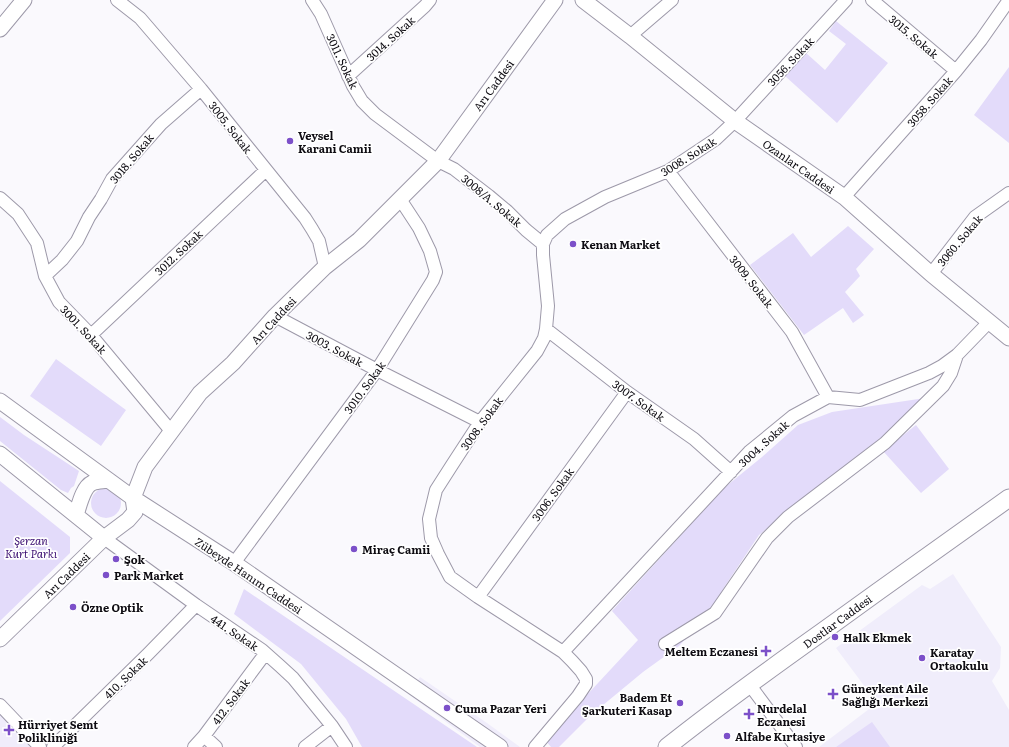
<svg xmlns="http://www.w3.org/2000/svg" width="1009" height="747" font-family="Literata,serif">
<rect width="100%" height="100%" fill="#faf9fd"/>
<path fill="#f0edfb" d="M 953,574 L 1001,647 L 1000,668 L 992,681 L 1009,710 L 1009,747 L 819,747 L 877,703 L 836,648 L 922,585 L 930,589 Z
M 420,677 L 487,723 L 520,747 L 480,747 L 408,694 Z
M 0,714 L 35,747 L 0,747 Z"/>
<path fill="#e3dbfa" d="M 836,21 L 888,63 L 837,123 L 785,76 L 805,52 L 825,70 L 846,44 L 829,31 Z
M 1009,67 L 1009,143 L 974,115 Z
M 848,226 L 874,249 L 856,269 L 860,276 L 845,292 L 864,315 L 853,323 L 843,308 L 804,335 L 750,265 L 793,233 L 811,257 Z
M 56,359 L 126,410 L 101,446 L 30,396 Z
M 925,398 L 930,399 L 792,508 L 759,535 L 725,586 L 709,613 L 679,646 L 643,672 L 591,715 L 559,747 L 551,747 L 545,740 L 638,640 L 612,611 L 724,488 L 762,457 L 798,425 L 832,412 Z
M 0,417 L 24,435 L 79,471 L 74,486 L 71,488 L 68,493 L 61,490 L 0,441 Z
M 916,425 L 949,469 L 921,493 L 883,451 Z
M 0,481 L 70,537 L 70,553 L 0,621 Z
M91 503a15 15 0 1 1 30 0a15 15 0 1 1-30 0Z
M 244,589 L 477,747 L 362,747 L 346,719 L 301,664 L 234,614 Z
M 872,722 L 890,747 L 836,747 Z"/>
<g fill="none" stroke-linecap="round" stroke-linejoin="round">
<defs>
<path id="minor" d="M 117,0 L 140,18 L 201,89 L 305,218 L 312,229 L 319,241 L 325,267
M 312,0 L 321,14 L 353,86 L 362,101 L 375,114 L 438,161 L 454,169 L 489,196 L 507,211 L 526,230 L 543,244
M 872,0 L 956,71
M 630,36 L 672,0
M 348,76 L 425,6 L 430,0
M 668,171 L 792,332 L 828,397
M 844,197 L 956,71 L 981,40 L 1009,0
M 0,198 L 18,214 L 37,243 L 45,276 L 59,302 L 91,335 L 171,431
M 931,274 L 975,217 L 1009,193
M 45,276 L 62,260 L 77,241 L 89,217 L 101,199 L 112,179 L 161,124 L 201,89
M 275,316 L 377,370 L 480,422
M 546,329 L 627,392 L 694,439 L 731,472
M 91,335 L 266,170
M 104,538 L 196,605 L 262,650 L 280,666 L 293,678 L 332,726 L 346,747
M 234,563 L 377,370 L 433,280 L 436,272 L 430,251 L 419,228 L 400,199
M 478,597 L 627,392
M 665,644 L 715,613 L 767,538 L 788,517 L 885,443 L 943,386 L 951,373 L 957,355
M 563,652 L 749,452 L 793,416 L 828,397 L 860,400 L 929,373 L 942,366 L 957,355 L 989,322
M 749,684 L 796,747
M 0,705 L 40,747
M 204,736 L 216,747
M 53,747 L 148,654 L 196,605
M 194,747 L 204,736 L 265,654
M 305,747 L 332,726
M 535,747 L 578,696 L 586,684 L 586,679 L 581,671 L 572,661 L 563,652 L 478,597 L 450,577 L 438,554 L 431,538 L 429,519 L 436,490 L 452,465 L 480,422 L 537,351 L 544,338 L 546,329 L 548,306 L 543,255 L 543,244 L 547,235 L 565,219 L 605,197 L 668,171 L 716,139 L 735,121 L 846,0"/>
<path id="tertiary" d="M 583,0 L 630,36 L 735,121 L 844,197 L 931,274 L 1009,338
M 0,29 L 24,0
M 0,401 L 133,498 L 234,563 L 500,747
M 0,454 L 104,538
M 76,515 C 79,506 83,487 92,483 C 96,481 103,481 108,480
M 0,639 L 104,538 L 128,520 L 135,512 L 133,498 L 145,467 L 200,393 L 233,363 L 275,316 L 325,267 L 359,240 L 438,161 L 555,0"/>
<path id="secondary" d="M 667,747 C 717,707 770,669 822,632 C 884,587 946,543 1009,498"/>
</defs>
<use href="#minor" stroke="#9d99a9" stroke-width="14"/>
<use href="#tertiary" stroke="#9d99a9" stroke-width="17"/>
<use href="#secondary" stroke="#9d99a9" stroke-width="19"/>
<use href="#minor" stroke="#fff" stroke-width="12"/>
<use href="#tertiary" stroke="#fff" stroke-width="15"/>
<use href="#secondary" stroke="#fff" stroke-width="17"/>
</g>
<g fill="#7c50c9" stroke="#fff" stroke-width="1.5">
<circle cx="290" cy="141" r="4"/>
<circle cx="573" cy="244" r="4"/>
<circle cx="354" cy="549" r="4"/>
<circle cx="116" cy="559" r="4"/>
<circle cx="106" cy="575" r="4"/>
<circle cx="73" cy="607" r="4"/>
<circle cx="835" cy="637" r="4"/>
<path d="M764 645h4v4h4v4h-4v4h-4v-4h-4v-4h4z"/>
<circle cx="922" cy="658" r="4"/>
<path d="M831 688h4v4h4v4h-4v4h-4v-4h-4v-4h4z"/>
<circle cx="680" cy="703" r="4"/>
<circle cx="447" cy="708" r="4"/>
<path d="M747 708h4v4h4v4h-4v4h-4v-4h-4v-4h4z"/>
<path d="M7 724h4v4h4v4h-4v4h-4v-4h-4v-4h4z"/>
<circle cx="727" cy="736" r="4"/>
</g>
<g text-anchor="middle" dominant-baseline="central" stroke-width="3.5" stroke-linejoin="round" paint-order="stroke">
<g font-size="11" fill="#0e0c12" stroke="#fff">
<text transform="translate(914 36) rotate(40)">3015. Sokak</text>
<text transform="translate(390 38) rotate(-42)">3014. Sokak</text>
<text transform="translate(343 61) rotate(65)">3011. Sokak</text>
<text transform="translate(790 61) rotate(-47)">3056. Sokak</text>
<text transform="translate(493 85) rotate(-54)">Arı Caddesi</text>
<text transform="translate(929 101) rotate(-49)">3058. Sokak</text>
<text transform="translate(231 127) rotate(52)">3005. Sokak</text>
<text transform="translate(688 156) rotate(-32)">3008. Sokak</text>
<text transform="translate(131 158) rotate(-50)">3018. Sokak</text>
<text transform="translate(799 166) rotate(35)">Ozanlar Caddesi</text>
<text transform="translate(492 200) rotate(40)">3008/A. Sokak</text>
<text transform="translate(959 240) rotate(-50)">3060. Sokak</text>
<text transform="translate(178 252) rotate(-43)">3012. Sokak</text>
<text transform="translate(752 281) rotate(52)">3009. Sokak</text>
<text transform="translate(273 320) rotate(-47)">Arı Caddesi</text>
<text transform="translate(84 329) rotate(47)">3001. Sokak</text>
<text transform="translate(335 348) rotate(28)">3003. Sokak</text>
<text transform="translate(364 387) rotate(-54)">3010. Sokak</text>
<text transform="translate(639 400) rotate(36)">3007. Sokak</text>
<text transform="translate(481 423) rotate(-54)">3008. Sokak</text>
<text transform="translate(763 443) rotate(-42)">3004. Sokak</text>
<text transform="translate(552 494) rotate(-54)">3006. Sokak</text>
<text transform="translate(66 575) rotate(-44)">Arı Caddesi</text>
<text transform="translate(249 575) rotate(34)">Zübeyde Hanım Caddesi</text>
<text transform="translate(837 621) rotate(-36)">Dostlar Caddesi</text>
<text transform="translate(235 632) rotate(34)">441. Sokak</text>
<text transform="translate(125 677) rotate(-44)">410. Sokak</text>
<text transform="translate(230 701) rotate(-53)">412. Sokak</text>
</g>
<g font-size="11" font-weight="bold" fill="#0e0c12" stroke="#fff" text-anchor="start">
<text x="298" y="135">Veysel<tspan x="298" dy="13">Karani Camii</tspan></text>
<text x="581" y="244">Kenan Market</text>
<text x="362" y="549">Miraç Camii</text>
<text x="124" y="559">Şok</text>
<text x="114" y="575">Park Market</text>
<text x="81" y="607">Özne Optik</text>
<text x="843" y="637">Halk Ekmek</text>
<text x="758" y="651" text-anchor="end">Meltem Eczanesi</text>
<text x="930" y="652">Karatay<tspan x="930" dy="13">Ortaokulu</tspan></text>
<text x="842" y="688">Güneykent Aile<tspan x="842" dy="13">Sağlığı Merkezi</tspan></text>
<text x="672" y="697" text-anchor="end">Badem Et<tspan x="672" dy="13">Şarkuteri Kasap</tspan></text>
<text x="455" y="708">Cuma Pazar Yeri</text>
<text x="757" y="708">Nurdelal<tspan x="757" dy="13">Eczanesi</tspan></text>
<text x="18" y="724">Hürriyet Semt<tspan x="18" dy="13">Polikliniği</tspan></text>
<text x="735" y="736">Alfabe Kırtasiye</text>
</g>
<g font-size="11" font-style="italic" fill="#3c0f72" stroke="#fff">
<text x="31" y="540">Şerzan<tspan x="31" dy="13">Kurt Parkı</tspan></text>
</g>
</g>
</svg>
